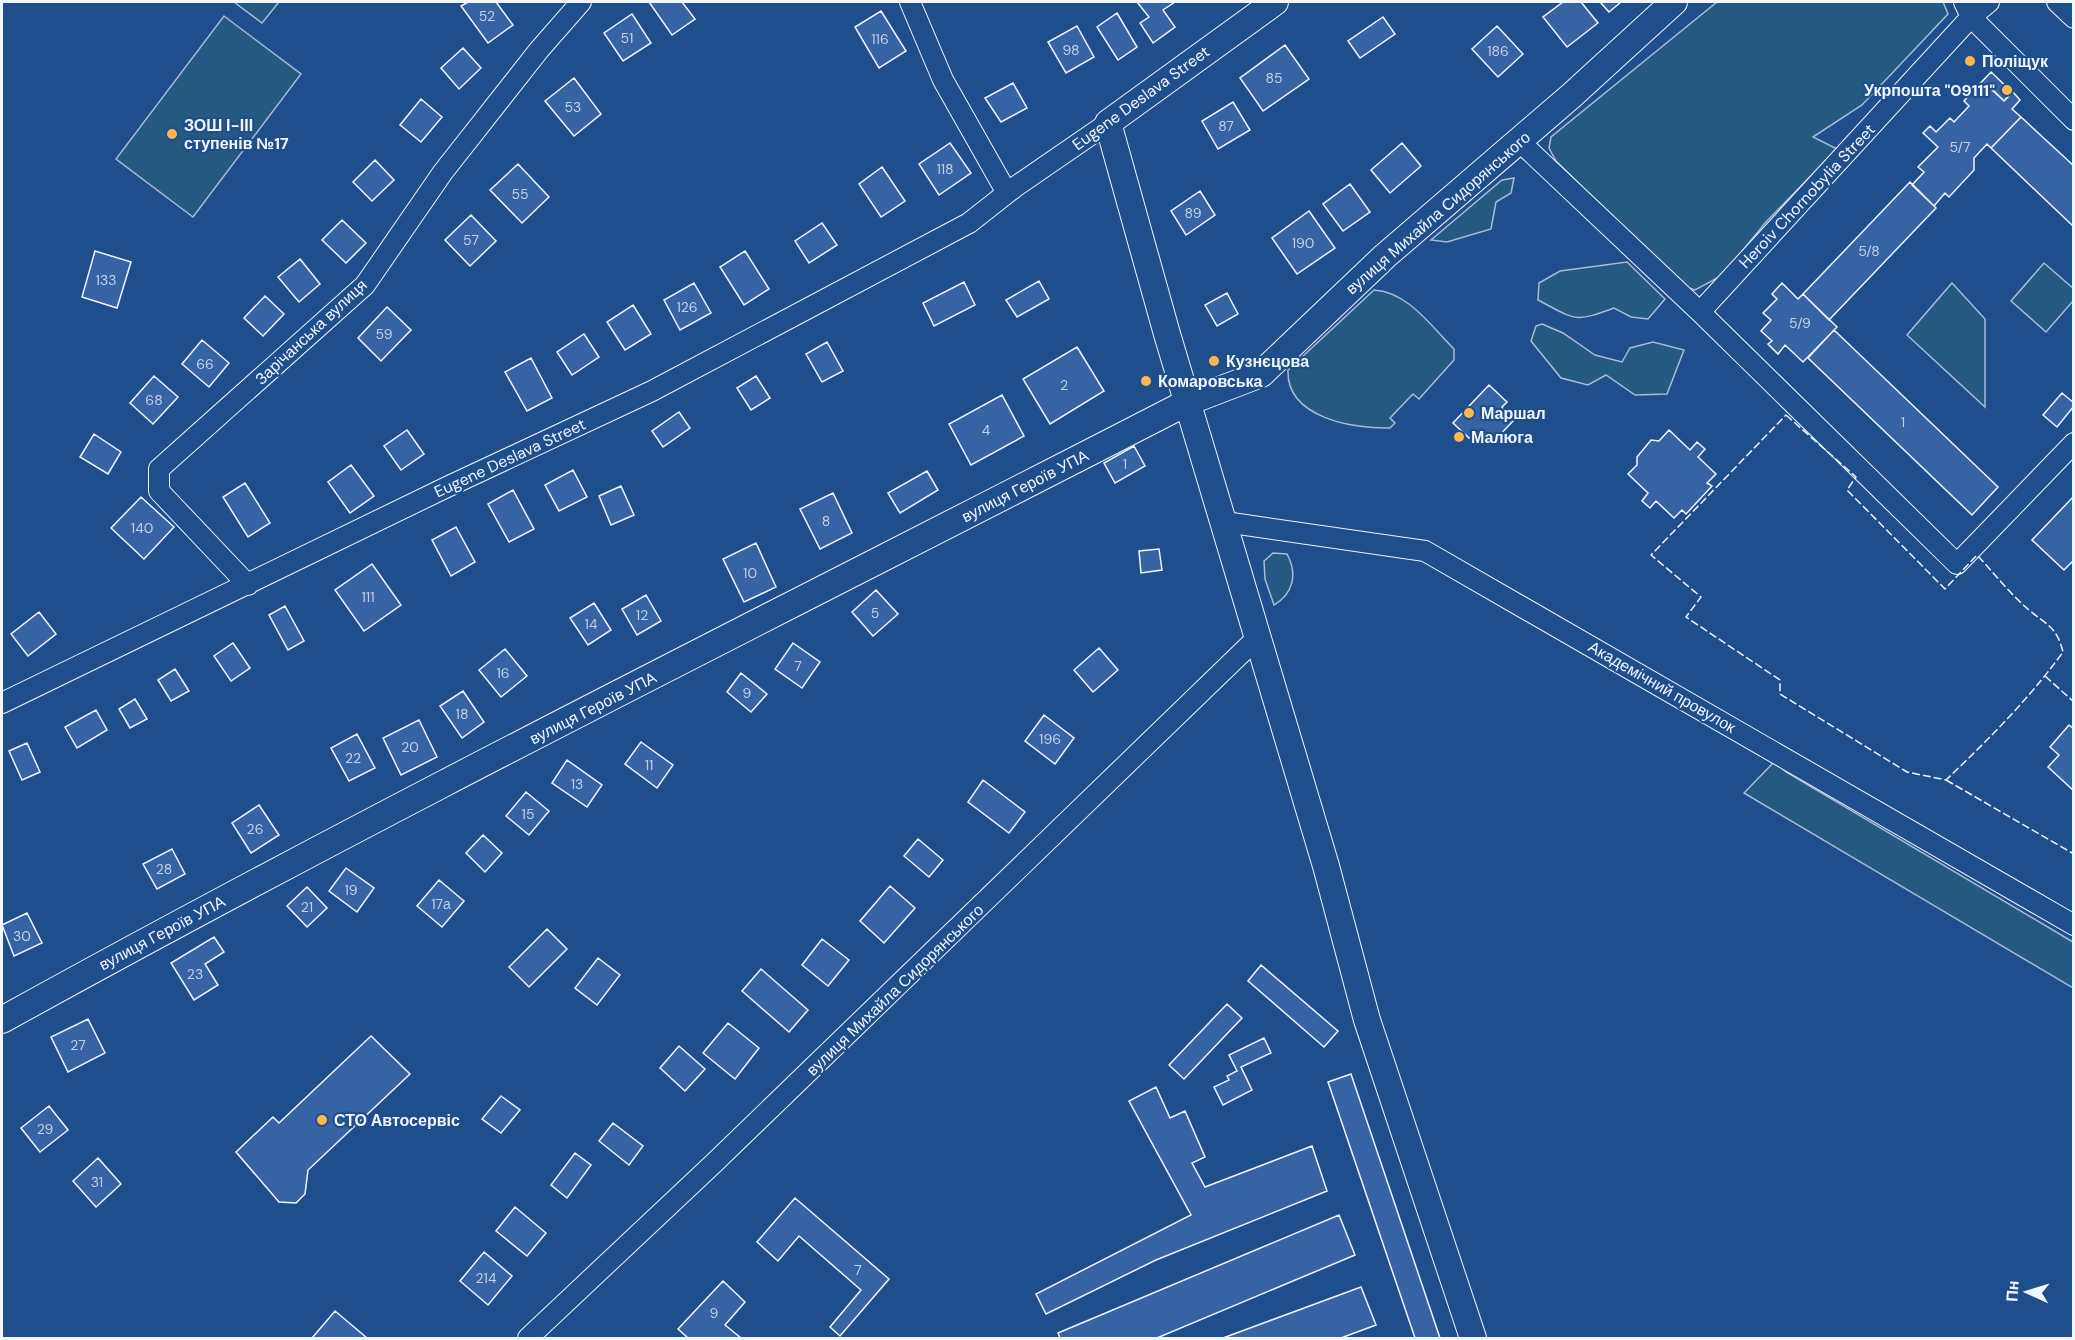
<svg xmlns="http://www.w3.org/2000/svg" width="2075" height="1340" font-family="'DM Sans',sans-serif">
<rect width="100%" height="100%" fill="#1f4e8c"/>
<path fill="#245a82" stroke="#a8bbd7" stroke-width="1.5" d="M 234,2 L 279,2 L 262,23 Z
M 1717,2 L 1943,2 L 1948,14 L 1862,105 L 1813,137 L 1837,149 L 1765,223 L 1723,275 L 1695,290 L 1683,286 L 1556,161 L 1549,148 L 1551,137 Z
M 224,16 L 301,74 L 193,217 L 116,159 Z
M 1514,178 L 1511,193 L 1496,202 L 1491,229 L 1447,242 L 1431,240 L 1502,180 Z
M 1627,262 L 1665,299 L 1648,319 L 1631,317 L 1614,308 C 1574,323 1576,320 1538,300 L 1539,283 L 1560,271 Z
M 2044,263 L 2074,289 L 2073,301 L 2046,332 L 2011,301 Z
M 1952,283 L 1985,319 L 1985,407 L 1907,335 Z
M 1374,290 C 1408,292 1431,326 1454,349 L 1454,360 L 1419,399 L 1413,394 L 1390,418 L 1395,423 L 1390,428 C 1354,429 1286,418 1288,370 Z
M 1542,324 L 1563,333 L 1595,355 L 1622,362 L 1630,348 L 1653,342 L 1684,350 L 1667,394 L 1635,395 L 1606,375 L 1588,385 L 1561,378 L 1531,341 L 1536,326 Z
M 1273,553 L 1287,554 C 1298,574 1293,594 1274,605 L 1265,579 L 1264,561 Z
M 1774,762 L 1786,772 L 2073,942 L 2073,988 L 1744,793 Z"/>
<path fill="#3563a3" stroke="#f2f6ff" stroke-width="1.5" d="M 468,2 L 496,2 L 513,25 L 488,43 L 461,6 Z
M 649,2 L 682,2 L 695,19 L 672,35 Z
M 1137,2 L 1175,2 L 1163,10 L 1175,27 L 1153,43 L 1140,23 L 1149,17 Z
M 1563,2 L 1581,2 L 1598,23 L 1567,47 L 1543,17 Z
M 1600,2 L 1621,2 L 1609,12 Z
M 881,11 L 906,51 L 879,68 L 855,27 Z
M 1117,13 L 1137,47 L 1118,60 L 1097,27 Z
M 632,14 L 651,43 L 623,61 L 604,33 Z
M 1383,17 L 1395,34 L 1360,58 L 1348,41 Z
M 1077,26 L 1094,57 L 1066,73 L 1048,42 Z
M 1497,26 L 1523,54 L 1498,77 L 1472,49 Z
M 1285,45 L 1309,79 L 1263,111 L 1240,78 Z
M 463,48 L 481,68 L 459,89 L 441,68 Z
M 1991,72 L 2012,92 L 2004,101 L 1991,88 L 1986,94 L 1983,91 L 1978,96 L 1973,91 Z
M 574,78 L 601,114 L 574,136 L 545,101 Z
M 1013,83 L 1027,108 L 1001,122 L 985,98 Z
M 1991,89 L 2004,101 L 2013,92 L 2020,100 L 2012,109 L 2021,117 L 1991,148 L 1987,144 L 1974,158 L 1974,170 L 1949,197 L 1945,193 L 1934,206 L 1912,185 L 1924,172 L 1918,167 L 1938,147 L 1923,133 L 1930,126 L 1936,132 L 1950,118 L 1954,122 L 1969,106 L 1964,101 L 1973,91 L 1978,96 Z
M 421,99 L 442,117 L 421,142 L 400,125 Z
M 1233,102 L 1250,130 L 1218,149 L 1202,121 Z
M 2021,117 L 2074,166 L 2074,227 L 1991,148 Z
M 950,143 L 971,173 L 939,195 L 919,164 Z
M 1402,143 L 1421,166 L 1390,193 L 1371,170 Z
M 375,160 L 394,180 L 372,201 L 353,182 Z
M 518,164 L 549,197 L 522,223 L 490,190 Z
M 882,167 L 905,201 L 881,217 L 859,184 Z
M 1910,182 L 1936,208 L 1829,320 L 1803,294 Z
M 1350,184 L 1370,212 L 1343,231 L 1323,204 Z
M 1200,191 L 1215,215 L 1186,235 L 1171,211 Z
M 1309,211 L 1335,248 L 1297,274 L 1272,238 Z
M 471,215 L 496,241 L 470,266 L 445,240 Z
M 342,220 L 366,243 L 346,263 L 322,240 Z
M 822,223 L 837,245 L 809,263 L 795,241 Z
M 95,251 L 131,262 L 117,308 L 82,297 Z
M 745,251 L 769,289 L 744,305 L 720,267 Z
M 300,259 L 320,284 L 299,302 L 278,277 Z
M 1039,281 L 1049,299 L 1017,317 L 1006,300 Z
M 964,282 L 975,305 L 934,326 L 923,303 Z
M 694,283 L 711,313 L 680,330 L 664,300 Z
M 1782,283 L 1798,299 L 1803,294 L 1837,327 L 1803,362 L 1785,345 L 1778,354 L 1768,344 L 1772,341 L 1761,331 L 1771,320 L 1763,313 L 1777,299 L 1772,294 Z
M 1227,293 L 1238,314 L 1217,326 L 1205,305 Z
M 265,296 L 284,314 L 263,336 L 244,318 Z
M 633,305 L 651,334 L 625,350 L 607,322 Z
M 387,307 L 411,330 L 381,361 L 358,338 Z
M 1834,330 L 1998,487 L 1972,515 L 1808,358 Z
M 584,334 L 599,357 L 572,375 L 557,352 Z
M 202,340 L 229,363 L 209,387 L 182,364 Z
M 827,342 L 843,371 L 822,382 L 806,354 Z
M 1077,347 L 1104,391 L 1050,424 L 1023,379 Z
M 531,358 L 552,398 L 527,411 L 505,372 Z
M 154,376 L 178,397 L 153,424 L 130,403 Z
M 756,376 L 770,398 L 751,410 L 737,388 Z
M 1489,385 L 1507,402 L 1502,407 L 1514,420 L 1493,442 L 1482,431 L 1469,438 L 1453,423 Z
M 2062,393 L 2074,403 L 2074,406 L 2057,427 L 2043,415 Z
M 1002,395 L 1024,436 L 971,465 L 949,424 Z
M 679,412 L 690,428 L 663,447 L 652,431 Z
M 407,430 L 424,454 L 401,470 L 384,446 Z
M 1669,430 L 1690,450 L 1697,442 L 1705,449 L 1698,457 L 1716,474 L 1707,483 L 1712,486 L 1686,514 L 1682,510 L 1674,518 L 1656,501 L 1650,508 L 1642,501 L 1648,493 L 1628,474 L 1637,465 L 1637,457 L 1651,440 L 1659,441 Z
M 94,434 L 121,452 L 108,474 L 80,457 Z
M 1134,446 L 1145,466 L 1115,483 L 1104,463 Z
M 351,465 L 374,496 L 350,513 L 328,482 Z
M 573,470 L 587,497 L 559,511 L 545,485 Z
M 927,471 L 938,490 L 900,513 L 888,493 Z
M 245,483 L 270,523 L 248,537 L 223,497 Z
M 621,486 L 634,515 L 611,525 L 599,496 Z
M 513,490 L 534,529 L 509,542 L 488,504 Z
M 833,493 L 852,533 L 820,549 L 800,509 Z
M 2074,496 L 2074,560 L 2064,570 L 2032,540 Z
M 141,497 L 174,527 L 144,559 L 111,528 Z
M 456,527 L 475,562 L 451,576 L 432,540 Z
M 756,543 L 776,587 L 744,602 L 723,559 Z
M 1159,549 L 1162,570 L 1141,573 L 1139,551 Z
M 372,564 L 401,605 L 364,631 L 335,590 Z
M 876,590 L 898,614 L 873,636 L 852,612 Z
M 646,595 L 661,621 L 637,635 L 622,609 Z
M 594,603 L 611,630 L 588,645 L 570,618 Z
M 285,606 L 304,641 L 288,650 L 269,615 Z
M 39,612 L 56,634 L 28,656 L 11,634 Z
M 233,643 L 250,668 L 231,681 L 214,656 Z
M 793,643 L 820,662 L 802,688 L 775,669 Z
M 1099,648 L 1118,670 L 1093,692 L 1074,670 Z
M 505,649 L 527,676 L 501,697 L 479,670 Z
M 175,669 L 189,691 L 171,701 L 158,680 Z
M 741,673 L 767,694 L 751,712 L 727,692 Z
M 463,691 L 484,722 L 462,738 L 440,706 Z
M 135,699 L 147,719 L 130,728 L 119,709 Z
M 96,710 L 107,730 L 77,748 L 65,727 Z
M 1044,715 L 1074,738 L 1055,764 L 1025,741 Z
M 419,720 L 437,757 L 401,775 L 383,738 Z
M 2069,725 L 2074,729 L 2074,791 L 2048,767 L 2059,755 L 2050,747 Z
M 357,734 L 375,768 L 349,781 L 331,748 Z
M 641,742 L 673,765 L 657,788 L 625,764 Z
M 27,743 L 40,772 L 22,780 L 9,751 Z
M 567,760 L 602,785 L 587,807 L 552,783 Z
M 983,780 L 1025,812 L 1009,833 L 968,802 Z
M 526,792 L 549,811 L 529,835 L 506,816 Z
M 259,805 L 279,835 L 251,853 L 232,823 Z
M 483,835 L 502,853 L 485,872 L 466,853 Z
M 918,839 L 943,860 L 929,877 L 904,856 Z
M 172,849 L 185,874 L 157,889 L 143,864 Z
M 346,868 L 374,888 L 357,912 L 329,891 Z
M 439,880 L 464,901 L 442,927 L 417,906 Z
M 890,886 L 915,908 L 884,943 L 860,921 Z
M 307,887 L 327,908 L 307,927 L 287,906 Z
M 27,913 L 42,943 L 14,956 L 2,925 Z
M 547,929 L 567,949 L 529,987 L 509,967 Z
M 214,937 L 224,952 L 205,964 L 218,985 L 194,1000 L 171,963 Z
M 822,939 L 849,960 L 828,986 L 802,965 Z
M 598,958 L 620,975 L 597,1005 L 575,988 Z
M 1261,965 L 1338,1031 L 1324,1047 L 1248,981 Z
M 761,969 L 808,1010 L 789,1032 L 742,991 Z
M 1227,1004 L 1242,1018 L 1184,1079 L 1169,1065 Z
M 88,1019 L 105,1053 L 68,1072 L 51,1037 Z
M 728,1023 L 759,1048 L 735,1079 L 703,1053 Z
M 371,1036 L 410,1074 L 308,1170 L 305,1194 L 296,1203 L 279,1202 L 236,1152 L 273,1117 L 279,1123 Z
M 1264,1038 L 1271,1053 L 1241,1067 L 1252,1090 L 1223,1105 L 1214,1087 L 1229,1080 L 1227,1076 L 1237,1071 L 1229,1055 Z
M 679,1046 L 705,1069 L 685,1091 L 660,1068 Z
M 1351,1074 L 1440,1338 L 1415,1338 L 1328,1082 Z
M 1156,1087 L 1170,1118 L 1185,1111 L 1205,1157 L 1192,1163 L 1205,1187 L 1312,1146 L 1327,1191 L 1156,1260 L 1046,1314 L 1036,1294 L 1191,1215 L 1129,1101 Z
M 501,1096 L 520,1110 L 501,1133 L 482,1119 Z
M 49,1106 L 68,1130 L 40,1152 L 21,1128 Z
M 613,1123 L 643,1146 L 629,1165 L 599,1141 Z
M 575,1153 L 591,1165 L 567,1198 L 551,1185 Z
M 98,1158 L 121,1184 L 96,1207 L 73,1181 Z
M 795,1198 L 889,1279 L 840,1336 L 830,1327 L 861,1290 L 799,1236 L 778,1261 L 757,1242 Z
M 515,1207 L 546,1233 L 527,1256 L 496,1231 Z
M 1339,1215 L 1355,1255 L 1157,1338 L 1060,1338 L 1058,1333 Z
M 484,1252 L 512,1276 L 488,1305 L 460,1281 Z
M 723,1281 L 745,1302 L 725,1325 L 741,1338 L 688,1338 L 678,1329 Z
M 1361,1287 L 1376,1325 L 1341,1338 L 1223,1338 Z
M 335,1311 L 367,1338 L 312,1338 Z"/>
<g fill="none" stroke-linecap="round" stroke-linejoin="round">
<defs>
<path id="minor" d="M 910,2 L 943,80 L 1007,193
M 1964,2 L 1971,17 L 2074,120
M 2057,2 L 2074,18
M 1519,141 L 1700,312 L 1957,564 L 2074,443
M 1700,312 L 1971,17 L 1989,2
M 1225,522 L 1425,551 L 2074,925
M 248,585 L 159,491 L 159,469 L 365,285 L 443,172 L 539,50 L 581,2
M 2,703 L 447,487 L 652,391 L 969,223 L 1015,187 L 1108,123
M 528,1338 L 713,1164 L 1258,637"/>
<path id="tertiary" d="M 1275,2 L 1108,123 L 1167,334 L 1326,866 L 1367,1020 L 1473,1338
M 2,1020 C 392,804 792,606 1188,402 L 1261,374 L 1385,256 L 1571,96 L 1674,2"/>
</defs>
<use href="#minor" stroke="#f2f6ff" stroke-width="22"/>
<use href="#tertiary" stroke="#f2f6ff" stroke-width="28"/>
<use href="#minor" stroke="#1f4e8c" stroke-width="20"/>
<use href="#tertiary" stroke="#1f4e8c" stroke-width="26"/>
<path stroke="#f2f6ff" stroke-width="1.5" stroke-dasharray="8 3" stroke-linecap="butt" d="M 1786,415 L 1856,477 L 1847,490 L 1945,589 L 1977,555 C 1994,573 2010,594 2029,610 C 2047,625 2057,627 2063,652 C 2029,699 1987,741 1946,780 L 1907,772 L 1780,694 L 1780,680 L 1686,617 L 1701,597 L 1651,555 Z
M 2045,676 L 2074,702
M 1946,780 L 2074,854"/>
</g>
<g fill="#ffb74d" stroke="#1f4e8c" stroke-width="2">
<circle cx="1970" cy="61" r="6"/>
<circle cx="2007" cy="90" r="6"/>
<circle cx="172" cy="134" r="6"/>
<circle cx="1214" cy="361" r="6"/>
<circle cx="1146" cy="381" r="6"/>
<circle cx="1469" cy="413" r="6"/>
<circle cx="1459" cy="437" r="6"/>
<circle cx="322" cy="1120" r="6"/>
</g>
<g text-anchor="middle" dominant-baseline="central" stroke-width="4.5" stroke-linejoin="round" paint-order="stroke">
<g font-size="14" fill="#c3d1e8">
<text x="487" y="16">52</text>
<text x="627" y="38">51</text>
<text x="880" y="39">116</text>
<text x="1071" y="50">98</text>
<text x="1498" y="51">186</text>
<text x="1274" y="78">85</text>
<text x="573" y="107">53</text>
<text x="1226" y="126">87</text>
<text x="1960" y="147">5/7</text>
<text x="945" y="169">118</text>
<text x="520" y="194">55</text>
<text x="1193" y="213">89</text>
<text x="471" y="240">57</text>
<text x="1303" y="243">190</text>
<text x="1869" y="251">5/8</text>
<text x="106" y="280">133</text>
<text x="687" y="307">126</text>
<text x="1800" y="323">5/9</text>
<text x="384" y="334">59</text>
<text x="205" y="364">66</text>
<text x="1064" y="385">2</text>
<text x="154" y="400">68</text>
<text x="1903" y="422">1</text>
<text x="986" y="430">4</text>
<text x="1125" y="464">1</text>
<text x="826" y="521">8</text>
<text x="142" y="528">140</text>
<text x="750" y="573">10</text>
<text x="368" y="597">111</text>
<text x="875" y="613">5</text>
<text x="642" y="615">12</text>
<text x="591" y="624">14</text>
<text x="798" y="666">7</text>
<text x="503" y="673">16</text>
<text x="747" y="693">9</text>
<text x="462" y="714">18</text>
<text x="1050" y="739">196</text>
<text x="410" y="747">20</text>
<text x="353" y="758">22</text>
<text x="649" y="765">11</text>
<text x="577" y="784">13</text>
<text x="528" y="814">15</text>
<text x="255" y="829">26</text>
<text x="164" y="869">28</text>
<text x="351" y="890">19</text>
<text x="441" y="904">17а</text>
<text x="307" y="907">21</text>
<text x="22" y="936">30</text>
<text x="195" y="974">23</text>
<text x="78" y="1045">27</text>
<text x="45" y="1129">29</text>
<text x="97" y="1182">31</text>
<text x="858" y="1270">7</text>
<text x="486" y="1278">214</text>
<text x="714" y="1313">9</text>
</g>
<g font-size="16" font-weight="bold" fill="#f2f6ff" stroke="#1f4e8c" text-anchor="start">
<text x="1982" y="61">Поліщук</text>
<text x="1995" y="90" text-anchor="end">Укрпошта "09111"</text>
<text x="184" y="125">ЗОШ І-ІІІ<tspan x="184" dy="18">ступенів №17</tspan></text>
<text x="1226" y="361">Кузнєцова</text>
<text x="1158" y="381">Комаровська</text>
<text x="1481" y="413">Маршал</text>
<text x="1471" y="437">Малюга</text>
<text x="334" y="1120">СТО Автосервіс</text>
</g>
<g font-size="16" fill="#f2f6ff" stroke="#1f4e8c">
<text transform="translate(1141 98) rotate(-36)">Eugene Deslava Street</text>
<text transform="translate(1807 196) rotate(-47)">Heroiv Chornobylia Street</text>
<text transform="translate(1438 213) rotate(-41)">вулиця Михайла Сидорянського</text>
<text transform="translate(311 332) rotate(-43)">Зарічанська вулиця</text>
<text transform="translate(510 458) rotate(-25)">Eugene Deslava Street</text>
<text transform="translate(1025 486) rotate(-27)">вулиця Героїв УПА</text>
<text transform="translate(1662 687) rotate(30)">Академічний провулок</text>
<text transform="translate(593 708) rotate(-27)">вулиця Героїв УПА</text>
<text transform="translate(162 933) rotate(-28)">вулиця Героїв УПА</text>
<text transform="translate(895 990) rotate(-44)">вулиця Михайла Сидорянського</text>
</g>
</g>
<rect width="2075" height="1340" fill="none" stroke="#f2f6ff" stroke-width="6"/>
<g transform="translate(2027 1292) rotate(274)" stroke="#1f4e8c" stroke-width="4.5" paint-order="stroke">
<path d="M0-4.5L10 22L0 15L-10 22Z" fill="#f2f6ff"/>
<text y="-9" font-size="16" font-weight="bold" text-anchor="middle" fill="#f2f6ff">Пн</text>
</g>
</svg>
